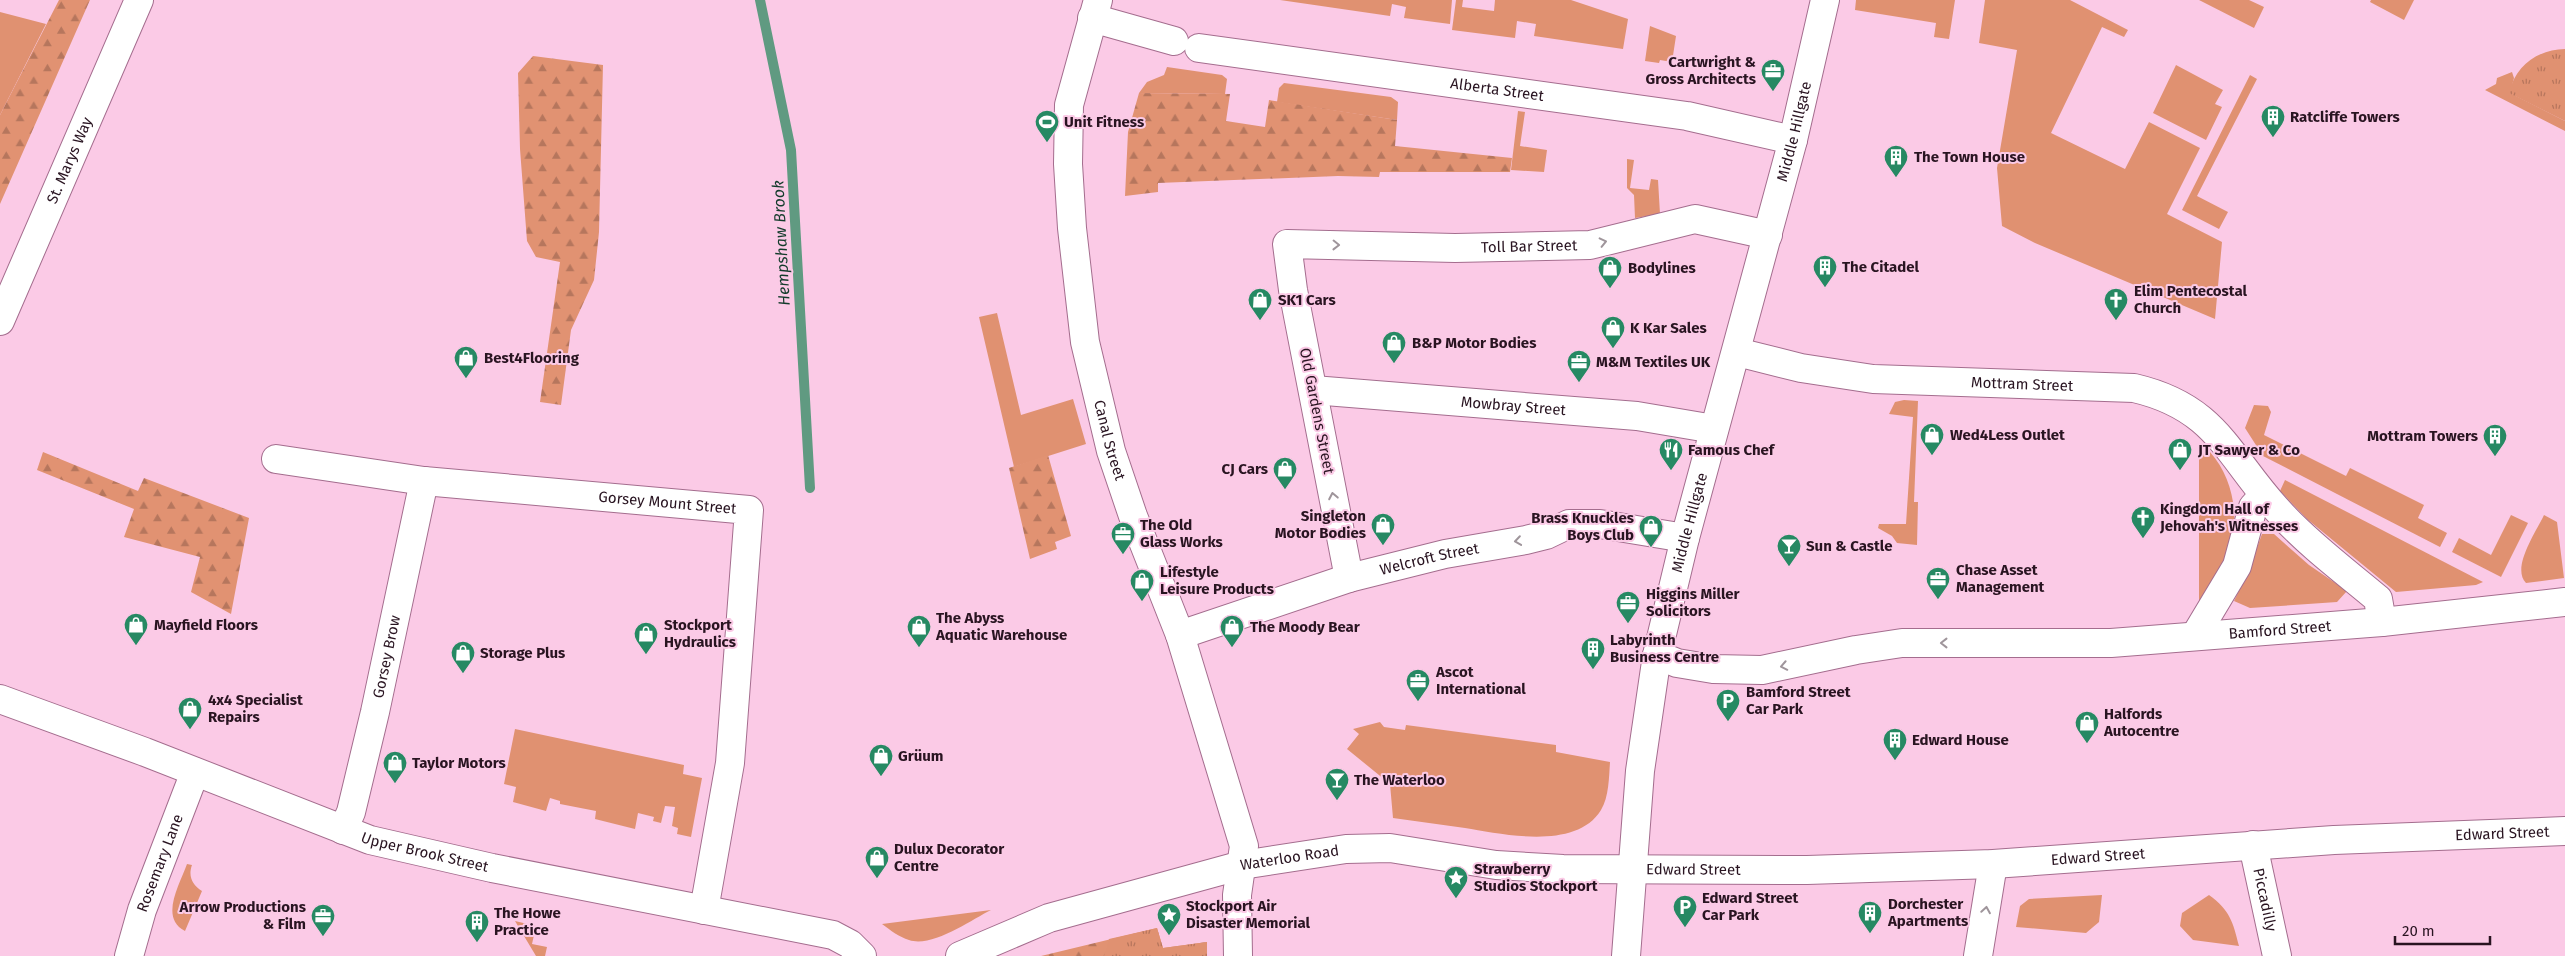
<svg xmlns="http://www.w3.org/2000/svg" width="2565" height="956" font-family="'Fira Sans',sans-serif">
<defs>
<pattern id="forest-firs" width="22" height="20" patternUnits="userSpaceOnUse" patternTransform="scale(1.25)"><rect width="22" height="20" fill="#e19272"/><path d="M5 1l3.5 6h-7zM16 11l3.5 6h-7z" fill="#b6765d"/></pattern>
<pattern id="park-tufts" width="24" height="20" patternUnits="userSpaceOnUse" patternTransform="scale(1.25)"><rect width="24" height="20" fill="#e09171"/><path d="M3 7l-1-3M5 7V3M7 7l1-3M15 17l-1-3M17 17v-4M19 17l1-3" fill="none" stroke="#b6755c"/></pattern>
</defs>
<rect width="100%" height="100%" fill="#fbcae6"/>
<path fill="#e09171" d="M 1280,0 L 1452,0 L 1450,24 L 1404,18 L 1406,7 L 1392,4 L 1390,16 Z
M 1456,0 L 1463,0 L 1462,7 L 1494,11 L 1495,0 L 1571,0 L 1628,19 L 1623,49 L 1534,36 L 1536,24 L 1517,21 L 1515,38 L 1452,30 Z
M 1856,0 L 1955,0 L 1949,39 L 1934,37 L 1936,23 L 1855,10 Z
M 1985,0 L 2070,0 L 2128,30 L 2124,37 L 2102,27 L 2051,133 L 2125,169 L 2149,122 L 2200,148 L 2167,214 L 2222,242 L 2215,319 L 2035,243 L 2002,226 L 1997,168 L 2017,50 L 1979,43 Z
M 2199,0 L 2249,0 L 2264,7 L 2254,28 Z
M 2371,0 L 2414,0 L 2404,20 L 2370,2 Z
M 0,12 L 46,24 L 0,115 Z
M 1650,26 L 1676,36 L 1672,62 L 1660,60 L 1659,63 L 1645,61 Z
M 2176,65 L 2223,90 L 2215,104 L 2222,107 L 2206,140 L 2153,113 Z
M 1167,67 L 1222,75 L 1227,79 L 1225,94 L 1139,93 L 1147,82 L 1164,75 Z
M 2512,72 L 2514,78 L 2510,93 L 2565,121 L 2565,131 L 2485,90 L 2496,84 L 2497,78 Z
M 2250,75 L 2257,79 L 2197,196 L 2228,212 L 2219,229 L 2182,210 Z
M 1284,83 L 1391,97 L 1398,102 L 1397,120 L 1277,102 L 1279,88 Z
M 1518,111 L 1525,112 L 1520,146 L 1547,150 L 1544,172 L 1511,170 Z
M 1627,159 L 1634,160 L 1630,188 L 1649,190 L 1651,179 L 1658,180 L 1660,214 L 1635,218 L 1634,195 L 1627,188 Z
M 997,313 L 1021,415 L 1073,399 L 1086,444 L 1014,467 L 979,317 Z
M 1904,400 L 1918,401 L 1914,502 L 1918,502 L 1917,545 L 1897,543 L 1892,536 L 1878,528 L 1879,524 L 1906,524 L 1913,417 L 1889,414 L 1895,402 Z
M 2254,405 L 2268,406 L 2271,412 L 2264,435 L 2346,476 L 2350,468 L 2424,505 L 2418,518 L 2447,533 L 2440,547 L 2263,456 L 2245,428 Z
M 2210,452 C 2241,487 2242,543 2216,582 C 2211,589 2204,596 2199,603 L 2199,455 Z
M 2285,480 L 2483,582 L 2476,585 L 2396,592 L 2307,519 L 2280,491 Z
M 2511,515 L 2528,523 L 2501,577 L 2452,552 L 2459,538 L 2491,555 Z
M 2544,515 L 2557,522 L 2564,578 L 2526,583 C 2511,568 2536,532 2544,515 Z
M 2262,534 L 2274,534 L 2309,565 L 2347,591 L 2337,602 L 2250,608 L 2234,601 L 2248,572 Z
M 1380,722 L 1384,727 L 1405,730 L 1406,725 L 1556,745 L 1556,752 L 1610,762 C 1609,777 1609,797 1601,810 C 1576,851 1502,834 1465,828 C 1441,825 1417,821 1393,818 L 1390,784 L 1347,749 L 1359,734 L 1353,729 Z
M 515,729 L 684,765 L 683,774 L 702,778 L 691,837 L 677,834 L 678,828 L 672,826 L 675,807 L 665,806 L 661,823 L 653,821 L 654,817 L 638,813 L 635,829 L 595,819 L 596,811 L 560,804 L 560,801 L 550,798 L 546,811 L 513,802 L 516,787 L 504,784 Z
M 187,864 L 192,865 C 188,876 192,885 202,891 L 185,931 C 159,918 180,884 187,864 Z
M 2102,895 L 2099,922 L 2086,933 L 2016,927 L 2020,906 L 2029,899 Z
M 2209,895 C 2230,910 2233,922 2239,946 L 2193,940 L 2180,926 L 2182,913 Z
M 991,910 C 971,920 932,948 909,940 C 899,937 890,930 882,924 Z
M 515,921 L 536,926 L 532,944 L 547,947 L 545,956 L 536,956 Z"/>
<path fill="url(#forest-firs)" d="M 59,0 L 90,0 L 0,204 L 0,115 Z
M 533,56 L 603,65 L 599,232 L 594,280 L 571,330 L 561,405 L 540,402 L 560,262 L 536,257 L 527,241 L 520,149 L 518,73 Z
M 1139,93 L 1230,94 L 1226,121 L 1265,127 L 1269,100 L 1397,120 L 1395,146 L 1512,158 L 1510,172 L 1380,172 L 1379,177 L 1338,176 L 1158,183 L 1158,192 L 1125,196 L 1128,132 Z
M 43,452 L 138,491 L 144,478 L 249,518 L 231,614 L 191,592 L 200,557 L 124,537 L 134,509 L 37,470 Z
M 1048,455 L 1071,536 L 1055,542 L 1057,549 L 1030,559 L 1009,468 Z
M 1157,928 L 1163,948 L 1207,942 L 1207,956 L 1041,956 Z"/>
<path fill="url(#park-tufts)" d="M 2565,49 L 2565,121 L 2509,93 C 2516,65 2537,50 2565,49 Z
M 1157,928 L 1163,948 L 1207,942 L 1207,956 L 1104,956 L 1109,939 Z"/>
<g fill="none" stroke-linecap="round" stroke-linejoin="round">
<path stroke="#609a81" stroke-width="10" d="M 760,0 L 791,150 L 810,488"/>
<defs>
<g id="street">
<path id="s1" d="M 1098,0 L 1069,105 L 1068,164 L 1072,228 L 1085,342 L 1111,451 L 1133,516 L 1180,635 L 1244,846 L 1237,895 L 1238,956"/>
<path d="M 1092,18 L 1174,41"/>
<path id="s2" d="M 1199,48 L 1687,116 L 1793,140"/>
<path id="s3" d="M 1737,352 L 1801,368 L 1873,379 L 2134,388 C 2220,408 2228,459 2283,516 C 2312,547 2346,572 2378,599 L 2382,622"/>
<path id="s4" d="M 1313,390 L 1637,416 L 1714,429"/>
<path id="s5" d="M 276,459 L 424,481 L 749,510 L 730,763 L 704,910"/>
<path id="s6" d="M 1349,578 L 1293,290 L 1287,244 L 1455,248 L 1590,245 L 1695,219 L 1768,235"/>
<path id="s7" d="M 1180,635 L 1349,578 L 1445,554 L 1526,540 L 1546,535 L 1569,524 L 1600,524 L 1685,538"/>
<path d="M 2195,636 L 2237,566 L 2253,507 L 2263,496"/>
<path id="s8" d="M 1657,655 L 1677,663 L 1713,669 L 1762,670 L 1856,650 L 1902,643 L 2111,643 L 2382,622 L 2565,602"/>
<path id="s9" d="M 0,699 L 145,752 L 370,840 L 492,868 L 833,935 L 850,944 L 862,956"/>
<path id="s10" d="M 343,830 L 351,812 L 375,712 L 424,481"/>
<path id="s11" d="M 2253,845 L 2277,956"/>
<path id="s12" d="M 129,956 L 142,910 L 195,772"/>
<path id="s13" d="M 1626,956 L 1640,771 L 1657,655 L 1685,538 L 1793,140 L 1825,0"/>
<path d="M 1978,956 L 1993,864"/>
</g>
<g id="secondary">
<path id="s14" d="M 960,956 L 1049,918 L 1242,865 L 1346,849 L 1390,848 L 1496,865 L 1563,869 L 1807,870 L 1993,864 L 2334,840 L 2565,831"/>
</g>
<g id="primary">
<path id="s15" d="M 0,321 L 139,0"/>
</g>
</defs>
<use href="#street" stroke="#a46d8e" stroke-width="30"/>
<use href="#secondary" stroke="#a46d8e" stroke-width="30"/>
<use href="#primary" stroke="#a46d8e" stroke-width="30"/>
<use href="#street" stroke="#fff" stroke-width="28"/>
<use href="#secondary" stroke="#fff" stroke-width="28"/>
<use href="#primary" stroke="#fff" stroke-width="28"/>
</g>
<defs><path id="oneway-chevron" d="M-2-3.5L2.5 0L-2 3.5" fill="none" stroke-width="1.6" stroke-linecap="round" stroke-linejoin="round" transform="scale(1.25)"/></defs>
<g stroke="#9f959b">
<use href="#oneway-chevron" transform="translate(1603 242) rotate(-13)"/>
<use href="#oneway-chevron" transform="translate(1336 245) rotate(1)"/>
<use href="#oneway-chevron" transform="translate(1333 496) rotate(-101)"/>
<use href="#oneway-chevron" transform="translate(1518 541) rotate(172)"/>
<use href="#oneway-chevron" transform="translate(1944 643) rotate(180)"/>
<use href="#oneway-chevron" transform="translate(1784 666) rotate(169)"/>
<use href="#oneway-chevron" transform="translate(1986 910) rotate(-81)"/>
</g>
<defs>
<symbol id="office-pin" viewBox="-11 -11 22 30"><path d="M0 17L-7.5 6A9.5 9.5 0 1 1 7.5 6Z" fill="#268963" stroke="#fbcae6"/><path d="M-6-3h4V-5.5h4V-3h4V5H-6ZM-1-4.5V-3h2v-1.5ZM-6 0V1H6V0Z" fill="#fff"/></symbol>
<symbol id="building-pin" viewBox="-11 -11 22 30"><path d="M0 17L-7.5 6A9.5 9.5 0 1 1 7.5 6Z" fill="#268963" stroke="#fbcae6"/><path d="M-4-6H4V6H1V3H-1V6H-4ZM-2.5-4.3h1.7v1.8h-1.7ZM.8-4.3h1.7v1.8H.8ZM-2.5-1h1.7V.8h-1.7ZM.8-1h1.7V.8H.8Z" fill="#fff"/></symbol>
<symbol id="stadium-pin" viewBox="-11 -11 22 30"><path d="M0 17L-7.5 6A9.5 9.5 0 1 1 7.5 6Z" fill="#268963" stroke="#fbcae6"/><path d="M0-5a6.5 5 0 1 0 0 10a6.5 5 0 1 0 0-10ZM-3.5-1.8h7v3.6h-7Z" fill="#fff"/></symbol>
<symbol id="shop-pin" viewBox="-11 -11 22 30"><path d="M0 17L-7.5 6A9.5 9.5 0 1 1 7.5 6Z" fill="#268963" stroke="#fbcae6"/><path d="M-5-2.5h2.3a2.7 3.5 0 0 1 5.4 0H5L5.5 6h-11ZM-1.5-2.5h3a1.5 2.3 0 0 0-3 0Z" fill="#fff"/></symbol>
<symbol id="church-pin" viewBox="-11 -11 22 30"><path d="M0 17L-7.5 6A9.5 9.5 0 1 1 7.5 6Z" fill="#268963" stroke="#fbcae6"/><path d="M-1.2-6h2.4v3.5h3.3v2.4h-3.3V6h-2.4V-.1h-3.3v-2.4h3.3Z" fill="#fff"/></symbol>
<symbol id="restaurant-pin" viewBox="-11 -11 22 30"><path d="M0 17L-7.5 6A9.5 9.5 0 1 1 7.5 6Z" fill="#268963" stroke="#fbcae6"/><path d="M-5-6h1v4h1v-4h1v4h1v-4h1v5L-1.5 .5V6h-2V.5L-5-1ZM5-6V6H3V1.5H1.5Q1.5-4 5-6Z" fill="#fff"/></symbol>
<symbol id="bar-pin" viewBox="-11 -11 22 30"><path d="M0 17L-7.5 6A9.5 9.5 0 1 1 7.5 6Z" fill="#268963" stroke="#fbcae6"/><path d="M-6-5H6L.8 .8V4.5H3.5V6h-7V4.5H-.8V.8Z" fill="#fff"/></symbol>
<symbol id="parking-pin" viewBox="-11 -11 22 30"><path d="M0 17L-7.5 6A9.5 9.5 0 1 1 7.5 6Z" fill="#268963" stroke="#fbcae6"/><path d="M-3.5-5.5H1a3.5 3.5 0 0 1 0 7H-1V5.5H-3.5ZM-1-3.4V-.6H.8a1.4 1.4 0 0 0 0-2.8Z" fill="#fff"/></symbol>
<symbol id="sight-pin" viewBox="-11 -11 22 30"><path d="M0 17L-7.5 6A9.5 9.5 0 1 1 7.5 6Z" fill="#268963" stroke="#fbcae6"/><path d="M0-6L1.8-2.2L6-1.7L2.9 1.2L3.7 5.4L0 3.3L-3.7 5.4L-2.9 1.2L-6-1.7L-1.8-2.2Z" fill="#fff"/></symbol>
</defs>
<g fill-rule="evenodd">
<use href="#office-pin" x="1759" y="57" width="28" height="38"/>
<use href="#building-pin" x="2259" y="103" width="28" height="38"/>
<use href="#stadium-pin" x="1033" y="108" width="28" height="38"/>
<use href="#building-pin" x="1882" y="143" width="28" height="38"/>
<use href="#building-pin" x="1811" y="253" width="28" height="38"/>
<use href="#shop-pin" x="1596" y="254" width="28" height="38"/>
<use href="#shop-pin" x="1246" y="286" width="28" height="38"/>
<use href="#church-pin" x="2102" y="286" width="28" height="38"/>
<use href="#shop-pin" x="1599" y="314" width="28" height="38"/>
<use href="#shop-pin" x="1380" y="329" width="28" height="38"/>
<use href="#shop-pin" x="452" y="344" width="28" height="38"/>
<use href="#office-pin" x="1565" y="348" width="28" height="38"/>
<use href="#shop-pin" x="1918" y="421" width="28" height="38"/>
<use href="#building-pin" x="2481" y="422" width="28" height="38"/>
<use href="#restaurant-pin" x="1657" y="436" width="28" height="38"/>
<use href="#shop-pin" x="2166" y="436" width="28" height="38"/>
<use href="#shop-pin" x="1271" y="455" width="28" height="38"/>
<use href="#church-pin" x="2129" y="504" width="28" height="38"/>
<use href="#shop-pin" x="1369" y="511" width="28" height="38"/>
<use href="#shop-pin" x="1637" y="513" width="28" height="38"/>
<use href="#office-pin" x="1109" y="520" width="28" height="38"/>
<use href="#bar-pin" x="1775" y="532" width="28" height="38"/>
<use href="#office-pin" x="1924" y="565" width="28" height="38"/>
<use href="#shop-pin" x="1128" y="567" width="28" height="38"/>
<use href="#office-pin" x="1614" y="589" width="28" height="38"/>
<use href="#shop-pin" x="122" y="611" width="28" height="38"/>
<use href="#shop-pin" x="905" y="613" width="28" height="38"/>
<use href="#shop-pin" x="1218" y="613" width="28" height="38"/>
<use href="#shop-pin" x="632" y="620" width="28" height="38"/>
<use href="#building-pin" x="1579" y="635" width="28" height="38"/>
<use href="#shop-pin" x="449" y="639" width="28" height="38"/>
<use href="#office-pin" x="1404" y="667" width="28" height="38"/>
<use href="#parking-pin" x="1714" y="687" width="28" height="38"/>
<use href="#shop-pin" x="176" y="695" width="28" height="38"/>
<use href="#shop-pin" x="2073" y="709" width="28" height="38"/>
<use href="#building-pin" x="1881" y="726" width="28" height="38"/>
<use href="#shop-pin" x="867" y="742" width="28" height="38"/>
<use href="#shop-pin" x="381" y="749" width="28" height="38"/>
<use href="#bar-pin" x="1323" y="766" width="28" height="38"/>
<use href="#shop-pin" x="863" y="844" width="28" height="38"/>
<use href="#sight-pin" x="1442" y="864" width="28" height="38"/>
<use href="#parking-pin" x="1671" y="893" width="28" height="38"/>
<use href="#building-pin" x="1856" y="899" width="28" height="38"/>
<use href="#sight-pin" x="1155" y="901" width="28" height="38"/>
<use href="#office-pin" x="309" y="902" width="28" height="38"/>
<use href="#building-pin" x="463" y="908" width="28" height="38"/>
</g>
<g text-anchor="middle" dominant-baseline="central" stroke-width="4" stroke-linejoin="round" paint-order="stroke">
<g font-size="15" font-weight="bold" fill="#291421" stroke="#fbcae6" text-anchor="start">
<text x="1756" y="62" text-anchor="end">Cartwright &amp;<tspan x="1756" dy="17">Gross Architects</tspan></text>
<text x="2290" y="117">Ratcliffe Towers</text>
<text x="1064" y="122">Unit Fitness</text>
<text x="1914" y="157">The Town House</text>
<text x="1842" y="267">The Citadel</text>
<text x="1628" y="268">Bodylines</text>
<text x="2134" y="291">Elim Pentecostal<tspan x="2134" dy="17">Church</tspan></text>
<text x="1278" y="300">SK1 Cars</text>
<text x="1630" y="328">K Kar Sales</text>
<text x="1412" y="343">B&amp;P Motor Bodies</text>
<text x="484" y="358">Best4Flooring</text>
<text x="1596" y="362">M&amp;M Textiles UK</text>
<text x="1950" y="435">Wed4Less Outlet</text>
<text x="2478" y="436" text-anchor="end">Mottram Towers</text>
<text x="1688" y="450">Famous Chef</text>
<text x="2198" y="450">JT Sawyer &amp; Co</text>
<text x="1268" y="469" text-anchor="end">CJ Cars</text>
<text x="2160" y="509">Kingdom Hall of<tspan x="2160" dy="17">Jehovah's Witnesses</tspan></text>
<text x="1366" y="516" text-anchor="end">Singleton<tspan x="1366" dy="17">Motor Bodies</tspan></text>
<text x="1634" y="518" text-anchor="end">Brass Knuckles<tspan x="1634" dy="17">Boys Club</tspan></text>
<text x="1140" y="525">The Old<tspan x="1140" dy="17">Glass Works</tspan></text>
<text x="1806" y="546">Sun &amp; Castle</text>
<text x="1956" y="570">Chase Asset<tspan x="1956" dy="17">Management</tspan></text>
<text x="1160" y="572">Lifestyle<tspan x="1160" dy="17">Leisure Products</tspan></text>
<text x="1646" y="594">Higgins Miller<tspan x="1646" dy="17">Solicitors</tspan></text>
<text x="936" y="618">The Abyss<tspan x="936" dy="17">Aquatic Warehouse</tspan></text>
<text x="154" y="625">Mayfield Floors</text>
<text x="664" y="625">Stockport<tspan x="664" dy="17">Hydraulics</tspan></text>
<text x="1250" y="627">The Moody Bear</text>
<text x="1610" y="640">Labyrinth<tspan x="1610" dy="17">Business Centre</tspan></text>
<text x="480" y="653">Storage Plus</text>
<text x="1436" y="672">Ascot<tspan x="1436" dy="17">International</tspan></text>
<text x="1746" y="692">Bamford Street<tspan x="1746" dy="17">Car Park</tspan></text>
<text x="208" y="700">4x4 Specialist<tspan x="208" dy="17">Repairs</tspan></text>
<text x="2104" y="714">Halfords<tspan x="2104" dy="17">Autocentre</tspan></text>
<text x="1912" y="740">Edward House</text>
<text x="898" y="756">Grüum</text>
<text x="412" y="763">Taylor Motors</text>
<text x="1354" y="780">The Waterloo</text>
<text x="894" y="849">Dulux Decorator<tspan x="894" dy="17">Centre</tspan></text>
<text x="1474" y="869">Strawberry<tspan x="1474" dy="17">Studios Stockport</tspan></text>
<text x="1702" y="898">Edward Street<tspan x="1702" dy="17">Car Park</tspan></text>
<text x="1888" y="904">Dorchester<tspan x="1888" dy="17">Apartments</tspan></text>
<text x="1186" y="906">Stockport Air<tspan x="1186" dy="17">Disaster Memorial</tspan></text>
<text x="306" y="907" text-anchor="end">Arrow Productions<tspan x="306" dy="17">&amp; Film</tspan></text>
<text x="494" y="913">The Howe<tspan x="494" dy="17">Practice</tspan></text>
</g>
<g font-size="15" fill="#291421" stroke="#fbcae6">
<text stroke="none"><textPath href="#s2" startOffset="301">Alberta Street</textPath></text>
<text stroke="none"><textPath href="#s13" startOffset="844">Middle Hillgate</textPath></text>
<text stroke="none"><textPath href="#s15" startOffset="175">St. Marys Way</textPath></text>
<text stroke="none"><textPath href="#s6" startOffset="582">Toll Bar Street</textPath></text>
<text stroke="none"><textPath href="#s3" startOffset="288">Mottram Street</textPath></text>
<text stroke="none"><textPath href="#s4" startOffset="201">Mowbray Street</textPath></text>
<text transform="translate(1317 411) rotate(79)">Old Gardens Street</text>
<text stroke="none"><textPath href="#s1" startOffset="448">Canal Street</textPath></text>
<text stroke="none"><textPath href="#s5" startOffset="394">Gorsey Mount Street</textPath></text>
<text stroke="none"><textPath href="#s13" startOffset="439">Middle Hillgate</textPath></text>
<text stroke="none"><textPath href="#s7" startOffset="261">Welcroft Street</textPath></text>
<text stroke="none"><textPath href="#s8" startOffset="628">Bamford Street</textPath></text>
<text stroke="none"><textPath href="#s10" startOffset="179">Gorsey Brow</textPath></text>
<text stroke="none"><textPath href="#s14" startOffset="1561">Edward Street</textPath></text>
<text stroke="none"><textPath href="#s9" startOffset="452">Upper Brook Street</textPath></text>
<text stroke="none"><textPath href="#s14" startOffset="1156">Edward Street</textPath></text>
<text stroke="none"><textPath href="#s14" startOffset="345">Waterloo Road</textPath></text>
<text stroke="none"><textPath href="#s12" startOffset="98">Rosemary Lane</textPath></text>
<text stroke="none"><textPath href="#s14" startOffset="751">Edward Street</textPath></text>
<text stroke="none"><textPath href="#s11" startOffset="56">Piccadilly</textPath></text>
</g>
<g font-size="16" font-style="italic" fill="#133b2b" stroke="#fbcae6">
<text transform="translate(781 243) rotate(-93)">Hempshaw Brook</text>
</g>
</g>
<path d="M2395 936v8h95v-8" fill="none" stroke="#291421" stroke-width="2.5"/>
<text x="2402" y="936" font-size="15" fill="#291421" stroke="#fbcae6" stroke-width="4" paint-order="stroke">20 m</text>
</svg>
